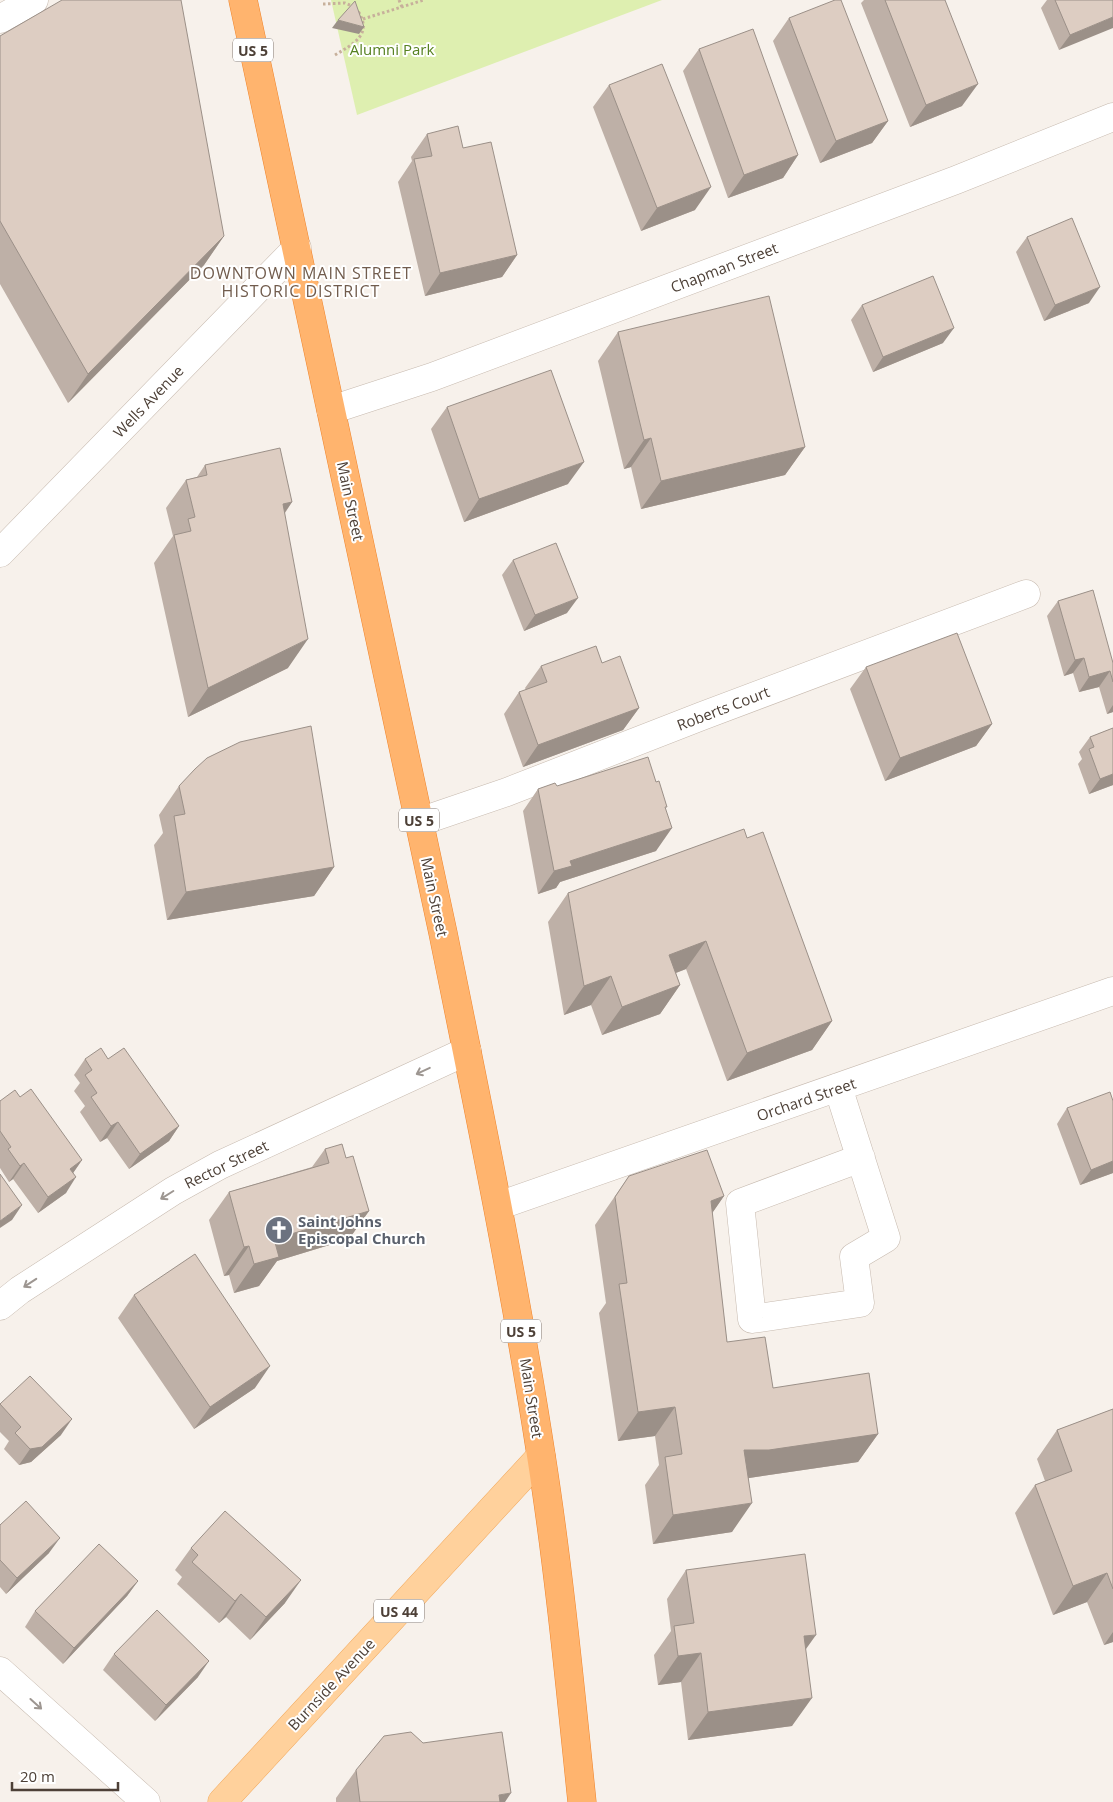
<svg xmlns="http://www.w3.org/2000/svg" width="1113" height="1802" font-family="'Open Sans',sans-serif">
<rect width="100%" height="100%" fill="#f7f1eb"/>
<path fill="#deefb0" d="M 331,0 L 662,0 L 357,115 Z"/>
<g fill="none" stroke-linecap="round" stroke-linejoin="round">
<defs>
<path id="minor" d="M 0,19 L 34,0
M 331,410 L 432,377 L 956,180 L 1113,117
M 0,553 L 297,248
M 419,822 L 507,792 L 702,716 L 1026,594
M 838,1087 L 886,1238 L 854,1257 L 860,1303 L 752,1319 L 740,1203 L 861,1158
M 498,1206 L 1113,991
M 0,1306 L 20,1290 L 173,1191 L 220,1165 L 467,1051
M 0,1671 L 146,1802"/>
<path id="major" d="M 222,1802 L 541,1456"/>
<path id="highway" d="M 243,0 L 443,933 C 478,1106 514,1280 541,1455 C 559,1570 570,1686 582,1802"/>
</defs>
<use href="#minor" stroke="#c7baaf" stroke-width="29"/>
<use href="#major" stroke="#f2aa5e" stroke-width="29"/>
<use href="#highway" stroke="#ef842c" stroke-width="29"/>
<path stroke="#c7b09b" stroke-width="3" stroke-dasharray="2.5 2.5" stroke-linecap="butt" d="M 399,0 L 402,7
M 323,4 L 345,3 L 354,7
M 363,19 L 424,0
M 335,55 C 353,44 373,35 358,11"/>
<use href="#minor" stroke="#fff" stroke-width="28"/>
<use href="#major" stroke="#ffd19c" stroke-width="28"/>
<use href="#highway" stroke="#ffb46e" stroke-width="28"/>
</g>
<path fill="#beb0a7" d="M 864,0 L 945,0 L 962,106 L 910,127 L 861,3 Z
M 1047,0 L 1113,0 L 1059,50 L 1041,8 Z
M 789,18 L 888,121 L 872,143 L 820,163 L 773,41 Z
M 0,36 L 224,236 L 204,265 L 68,403 L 0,284 Z
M 699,49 L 798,155 L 783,178 L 728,198 L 683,71 Z
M 609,85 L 695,210 L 641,231 L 593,107 Z
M 427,134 L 463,148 L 517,255 L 502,277 L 425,296 L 398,182 L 412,161 L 411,157 Z
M 1027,237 L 1089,303 L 1044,321 L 1016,252 Z
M 862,305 L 943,343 L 873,372 L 851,320 Z
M 618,332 L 805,447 L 785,475 L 641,509 L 631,467 L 624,469 L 598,361 Z
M 447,407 L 568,484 L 464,522 L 431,429 Z
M 205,465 L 292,502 L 285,513 L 288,668 L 188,717 L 154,563 L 173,536 L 166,508 L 186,480 L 197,477 Z
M 513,560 L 567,613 L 524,631 L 502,575 Z
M 1058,601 L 1113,663 L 1113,712 L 1107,714 L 1099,687 L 1079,692 L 1073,673 L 1064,676 L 1047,616 Z
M 602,663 L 639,708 L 623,730 L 523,767 L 504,714 L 519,692 L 526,690 L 525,688 L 541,666 Z
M 866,667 L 992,724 L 976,746 L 885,781 L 850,689 Z
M 1113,728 L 1113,785 L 1089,794 L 1078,764 L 1082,759 L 1079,752 L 1090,737 Z
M 179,786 L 334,867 L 314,896 L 167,920 L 154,845 L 163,833 L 159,815 Z
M 557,786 L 665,809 L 656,851 L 560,882 L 556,888 L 538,894 L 523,811 L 538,789 Z
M 747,838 L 832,1021 L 812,1050 L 727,1081 L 686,969 L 676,973 L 680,985 L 660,1014 L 602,1035 L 591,1005 L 564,1015 L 548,922 L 568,893 Z
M 85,1059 L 108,1059 L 179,1126 L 169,1141 L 129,1169 L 107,1138 L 100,1142 L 80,1112 L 85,1106 L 74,1091 L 80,1083 L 74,1075 Z
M 20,1097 L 82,1160 L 73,1173 L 66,1193 L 38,1213 L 13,1179 L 9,1182 L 0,1168 L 0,1101 Z
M 1113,1101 L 1113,1173 L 1080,1185 L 1057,1124 L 1067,1108 Z
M 325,1149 L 346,1158 L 369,1211 L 349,1239 L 277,1261 L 259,1286 L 234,1293 L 229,1275 L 224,1276 L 209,1220 L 229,1192 L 312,1167 Z
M 629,1176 L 724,1196 L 712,1213 L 727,1342 L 773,1388 L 878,1434 L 858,1462 L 749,1478 L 732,1532 L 653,1544 L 645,1485 L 659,1465 L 655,1436 L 618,1441 L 599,1313 L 606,1303 L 595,1225 Z
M 134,1295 L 255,1388 L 194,1429 L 118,1318 Z
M 0,1404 L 61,1435 L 31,1462 L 19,1465 L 4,1449 L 9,1441 L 0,1432 Z
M 1113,1409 L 1113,1642 L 1104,1645 L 1087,1602 L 1053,1615 L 1015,1513 L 1035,1485 L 1045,1481 L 1037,1459 L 1057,1430 Z
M 0,1525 L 49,1553 L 6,1594 L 0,1587 Z
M 191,1548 L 285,1603 L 250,1640 L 226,1617 L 219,1623 L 177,1584 L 182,1577 L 175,1570 Z
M 686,1570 L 806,1649 L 792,1726 L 688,1740 L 681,1682 L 658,1685 L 654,1655 L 671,1631 L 667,1599 Z
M 138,1581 L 127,1596 L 63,1664 L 25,1627 L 35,1611 Z
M 114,1654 L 198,1677 L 155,1721 L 103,1670 Z
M 423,1743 L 505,1802 L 336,1802 L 336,1798 L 356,1770 Z"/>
<path fill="#9b9088" d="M 1113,17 L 1113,28 L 1059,50 L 1070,35 Z
M 338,20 L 364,27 L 359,34 L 332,28 Z
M 978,84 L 962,106 L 910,127 L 926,105 Z
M 888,121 L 872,143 L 820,163 L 836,141 Z
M 798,155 L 783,178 L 728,198 L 744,175 Z
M 711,187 L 695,210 L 641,231 L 657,208 Z
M 224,236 L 204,265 L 68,403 L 88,374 Z
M 517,255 L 502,277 L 425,296 L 440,273 Z
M 1100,287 L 1089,303 L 1044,321 L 1055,305 Z
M 954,328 L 943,343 L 873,372 L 883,357 Z
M 651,438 L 631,467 L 624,469 L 644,440 Z
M 805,447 L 785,475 L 641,509 L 661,481 Z
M 584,462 L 568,484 L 464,522 L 479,499 Z
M 292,502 L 272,531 L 283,504 Z
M 578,598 L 567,613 L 524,631 L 535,615 Z
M 308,639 L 288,668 L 188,717 L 208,688 Z
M 1084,658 L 1073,673 L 1064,676 L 1075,660 Z
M 1110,671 L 1099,687 L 1079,692 L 1089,677 Z
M 1113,705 L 1113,712 L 1107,714 Z
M 639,708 L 623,730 L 523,767 L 538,745 Z
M 992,724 L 976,746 L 885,781 L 900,758 Z
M 1113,774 L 1113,785 L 1089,794 L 1100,779 Z
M 672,828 L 656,851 L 560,882 L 556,888 L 538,894 L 554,871 L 570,861 Z
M 334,867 L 314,896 L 167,920 L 186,892 Z
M 706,941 L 686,969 L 649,983 L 669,955 Z
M 611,976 L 591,1005 L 564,1015 L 584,986 Z
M 680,985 L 660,1014 L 602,1035 L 622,1007 Z
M 832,1021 L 812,1050 L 727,1081 L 747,1053 Z
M 118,1122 L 107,1138 L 100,1142 L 111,1126 Z
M 179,1126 L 169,1141 L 129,1169 L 140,1154 Z
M 82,1160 L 71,1176 L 70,1169 Z
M 1113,1161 L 1113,1173 L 1080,1185 L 1091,1170 Z
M 24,1163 L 13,1179 L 9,1182 L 20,1166 Z
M 76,1177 L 66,1193 L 38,1213 L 48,1197 Z
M 724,1196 L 704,1225 L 711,1201 Z
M 22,1205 L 12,1220 L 0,1228 L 0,1221 Z
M 369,1211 L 349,1239 L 277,1261 L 259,1286 L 234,1293 L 254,1264 L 274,1239 Z
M 249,1246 L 229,1275 L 224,1276 L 244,1247 Z
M 270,1366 L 255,1388 L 194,1429 L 210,1407 Z
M 675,1407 L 655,1436 L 618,1441 L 638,1412 Z
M 72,1419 L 61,1435 L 31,1462 L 19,1465 L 30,1449 Z
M 878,1434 L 858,1462 L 749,1478 L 725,1478 L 744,1450 Z
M 752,1503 L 732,1532 L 653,1544 L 673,1515 Z
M 60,1538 L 49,1553 L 6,1594 L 17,1578 Z
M 1107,1573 L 1087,1602 L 1053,1615 L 1073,1586 Z
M 301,1580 L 285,1603 L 250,1640 L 266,1617 Z
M 138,1581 L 127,1596 L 63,1664 L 74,1648 Z
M 241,1594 L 226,1617 L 219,1623 L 235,1601 Z
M 1113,1632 L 1113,1642 L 1104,1645 Z
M 816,1635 L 796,1663 L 804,1636 Z
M 701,1653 L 681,1682 L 658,1685 L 678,1656 Z
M 209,1661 L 198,1677 L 155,1721 L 166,1705 Z
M 812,1698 L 792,1726 L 688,1740 L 708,1712 Z
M 511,1793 L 505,1802 L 494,1802 L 499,1795 Z"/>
<path fill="#ddcdc2" stroke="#9b9088" d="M 62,0 L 181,0 L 224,236 L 88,374 L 0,221 L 0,36 Z
M 835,0 L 841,0 L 888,121 L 836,141 L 789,18 Z
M 885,0 L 945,0 L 978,84 L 926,105 Z
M 1055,0 L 1113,0 L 1113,17 L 1070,35 Z
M 355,1 L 364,27 L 338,20 Z
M 753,29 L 798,155 L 744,175 L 699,49 Z
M 662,64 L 711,187 L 657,208 L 609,85 Z
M 458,126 L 463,148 L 491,142 L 517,255 L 440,273 L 414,159 L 432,156 L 427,134 Z
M 1072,218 L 1100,287 L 1055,305 L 1027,237 Z
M 933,276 L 954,328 L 883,357 L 862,305 Z
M 769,296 L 805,447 L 661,481 L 651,438 L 644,440 L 618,332 Z
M 551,370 L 584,462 L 479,499 L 447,407 Z
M 280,448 L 292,502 L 283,504 L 308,639 L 208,688 L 174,535 L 191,531 L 188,519 L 195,517 L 186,480 L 207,475 L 205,465 Z
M 556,543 L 578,598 L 535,615 L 513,560 Z
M 1093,590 L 1113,663 L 1113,682 L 1110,671 L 1089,677 L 1084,658 L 1075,660 L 1058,601 Z
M 957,633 L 992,724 L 900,758 L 866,667 Z
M 596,646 L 602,663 L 620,656 L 639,708 L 538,745 L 519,692 L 547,682 L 541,666 Z
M 311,726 L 334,867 L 186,892 L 174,816 L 185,814 L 179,786 L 195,769 L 207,758 L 240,742 Z
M 1113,728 L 1113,774 L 1100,779 L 1089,749 L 1094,747 L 1090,737 Z
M 648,757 L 656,782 L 659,781 L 667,807 L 665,807 L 672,828 L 570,861 L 572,866 L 554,871 L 538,789 L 555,783 L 557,786 Z
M 744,829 L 747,838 L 763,832 L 832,1021 L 747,1053 L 706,941 L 669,955 L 680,985 L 622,1007 L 611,976 L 584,986 L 568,893 Z
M 101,1048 L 108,1059 L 124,1048 L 179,1126 L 140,1154 L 118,1122 L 111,1126 L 91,1097 L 97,1093 L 85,1075 L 92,1070 L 85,1059 Z
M 31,1089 L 82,1160 L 70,1169 L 76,1177 L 48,1197 L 24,1163 L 20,1166 L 8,1149 L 11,1147 L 0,1131 L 0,1101 L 15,1090 L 20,1097 Z
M 1110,1092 L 1113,1101 L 1113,1161 L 1091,1170 L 1067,1108 Z
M 342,1144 L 346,1158 L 353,1156 L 369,1211 L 274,1239 L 279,1257 L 254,1264 L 249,1246 L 244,1247 L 229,1192 L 329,1163 L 325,1149 Z
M 707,1150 L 724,1196 L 711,1201 L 727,1342 L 765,1337 L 773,1388 L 869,1373 L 878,1434 L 769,1450 L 744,1450 L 752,1503 L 673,1515 L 665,1457 L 682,1454 L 675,1407 L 638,1412 L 619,1284 L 627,1283 L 615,1197 L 629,1176 Z
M 0,1174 L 22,1205 L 0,1221 Z
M 195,1254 L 270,1366 L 210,1407 L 134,1295 Z
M 30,1376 L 72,1419 L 42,1447 L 30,1449 L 15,1433 L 21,1427 L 0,1404 Z
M 1113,1409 L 1113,1589 L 1107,1573 L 1073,1586 L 1035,1485 L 1072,1471 L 1057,1430 Z
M 26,1501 L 60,1538 L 17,1578 L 0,1560 L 0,1525 Z
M 225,1511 L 301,1580 L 266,1617 L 241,1594 L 235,1601 L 192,1562 L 198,1555 L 191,1548 Z
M 99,1544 L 138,1581 L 74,1648 L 35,1611 Z
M 805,1554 L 816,1635 L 804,1636 L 812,1698 L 708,1712 L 701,1653 L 678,1656 L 674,1626 L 694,1623 L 686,1570 Z
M 157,1610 L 209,1661 L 166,1705 L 114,1654 Z
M 411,1732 L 423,1743 L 502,1732 L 511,1793 L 499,1795 L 500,1802 L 360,1802 L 356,1770 L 384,1736 Z"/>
<defs><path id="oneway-shaft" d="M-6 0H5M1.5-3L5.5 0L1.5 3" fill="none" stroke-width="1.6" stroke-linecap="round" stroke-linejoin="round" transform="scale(1.25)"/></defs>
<g stroke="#9d9691">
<use href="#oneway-shaft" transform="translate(423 1071) rotate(155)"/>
<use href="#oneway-shaft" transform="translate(167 1195) rotate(148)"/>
<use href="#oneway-shaft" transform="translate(30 1283) rotate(147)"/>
<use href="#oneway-shaft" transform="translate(36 1704) rotate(42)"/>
</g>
<defs>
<symbol id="church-disc" viewBox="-11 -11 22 22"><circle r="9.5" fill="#6b7280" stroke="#fff"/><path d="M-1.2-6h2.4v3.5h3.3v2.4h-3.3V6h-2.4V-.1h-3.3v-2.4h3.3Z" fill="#fff"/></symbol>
</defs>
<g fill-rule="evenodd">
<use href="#church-disc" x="263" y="1214" width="32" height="32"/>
</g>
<g text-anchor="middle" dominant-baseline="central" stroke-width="4" stroke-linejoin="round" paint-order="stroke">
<g fill="#fff" stroke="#827973" stroke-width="1">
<rect x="233" y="38.5" width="40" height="23" rx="4"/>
<rect x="399" y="808.5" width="40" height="23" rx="4"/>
<rect x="501" y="1319.5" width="40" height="23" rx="4"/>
<rect x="374" y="1599.5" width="50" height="23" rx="4"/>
</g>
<g font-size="14" font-weight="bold" fill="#4d4037">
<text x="253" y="50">US 5</text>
<text x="419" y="820">US 5</text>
<text x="521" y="1331">US 5</text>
<text x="399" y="1611">US 44</text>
</g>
<g font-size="15" fill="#568121" stroke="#fff">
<text x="392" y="49">Alumni Park</text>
</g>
<g font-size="15" fill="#4d4037" stroke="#fff">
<text transform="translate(724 267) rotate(-21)">Chapman Street</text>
<text transform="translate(148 401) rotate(-46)">Wells Avenue</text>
<text transform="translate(351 501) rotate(78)">Main Street</text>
<text transform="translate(723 708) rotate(-21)">Roberts Court</text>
<text transform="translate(435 897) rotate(78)">Main Street</text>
<text transform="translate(806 1099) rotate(-19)">Orchard Street</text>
<text transform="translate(226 1164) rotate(-26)">Rector Street</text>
<text transform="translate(532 1398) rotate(81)">Main Street</text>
<text transform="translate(331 1684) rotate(-47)">Burnside Avenue</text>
</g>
<g font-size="15" font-weight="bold" fill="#5b616d" stroke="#fff" text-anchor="start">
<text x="298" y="1221">Saint Johns<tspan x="298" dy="17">Episcopal Church</tspan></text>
</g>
<g font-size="16" letter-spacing="1" fill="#715c4d" stroke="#fff">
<text x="301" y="273">DOWNTOWN MAIN STREET<tspan x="301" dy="18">HISTORIC DISTRICT</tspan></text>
</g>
</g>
<path d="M12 1782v8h106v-8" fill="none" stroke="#4d4037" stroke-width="2.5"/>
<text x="20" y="1782" font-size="15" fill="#4d4037" stroke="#ffffff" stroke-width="4" paint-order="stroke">20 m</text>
</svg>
